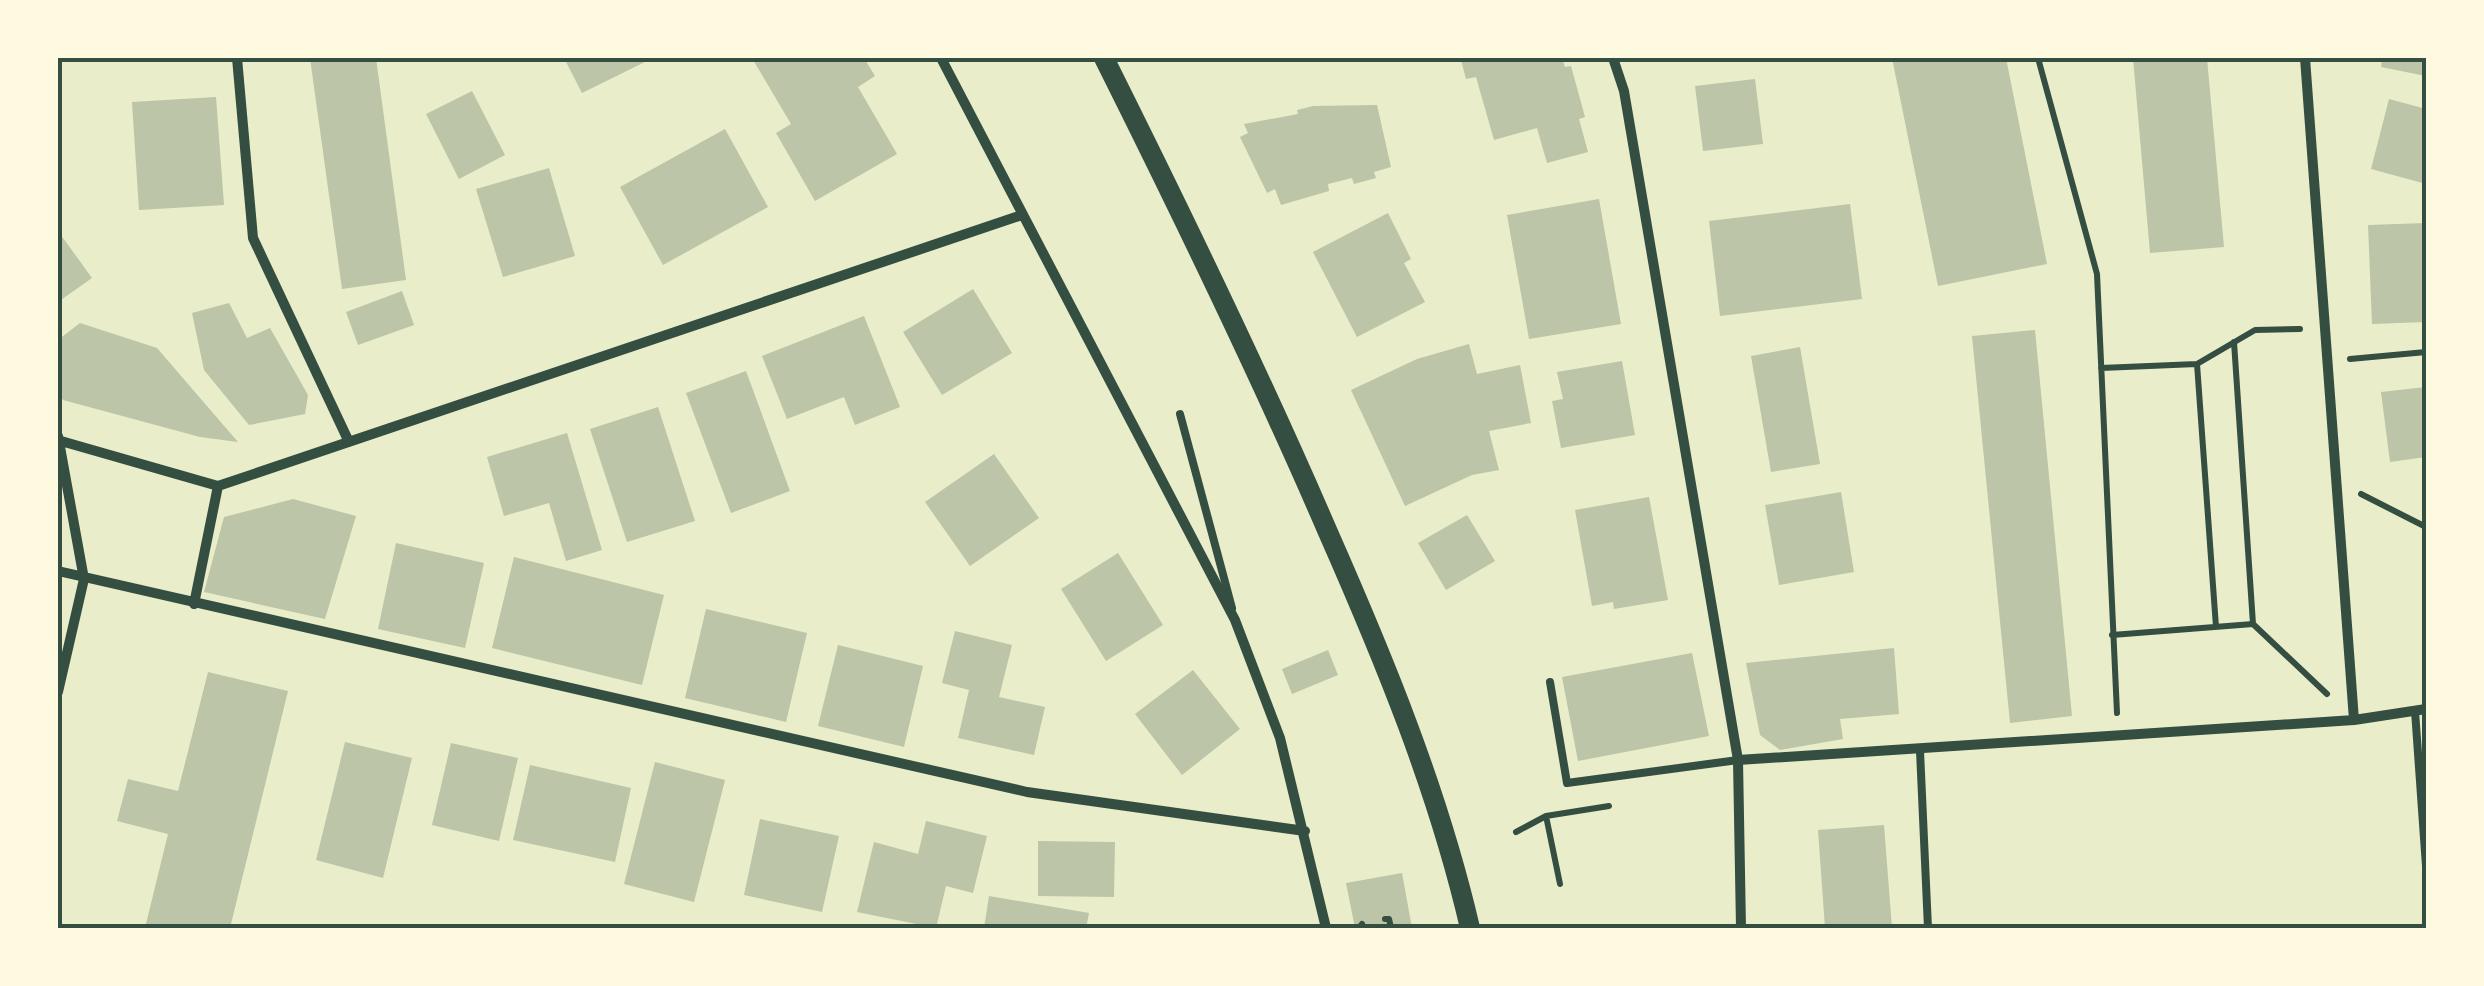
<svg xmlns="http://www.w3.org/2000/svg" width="2484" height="986" font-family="'Sofia Sans Condensed',sans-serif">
<rect width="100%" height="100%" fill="#e9edc9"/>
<path fill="#bcc5a7" d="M 310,58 L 376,58 L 406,280 L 342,289 Z
M 564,58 L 653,58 L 582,93 Z
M 752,58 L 864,58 L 875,76 L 858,87 L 897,154 L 815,201 L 776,133 L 791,124 Z
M 1470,58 L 1562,58 L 1565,67 L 1571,66 L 1585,117 L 1579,119 L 1588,152 L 1547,163 L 1537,128 L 1494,140 L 1476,77 L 1466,79 L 1461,60 Z
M 1892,58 L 2006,58 L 2047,264 L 1938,286 Z
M 2133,58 L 2207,58 L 2224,247 L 2150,253 Z
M 2382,58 L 2426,58 L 2426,76 L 2381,67 Z
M 1755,79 L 1763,144 L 1703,151 L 1695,86 Z
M 472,91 L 505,155 L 459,179 L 426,114 Z
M 216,97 L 224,205 L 139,210 L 132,102 Z
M 2389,99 L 2426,109 L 2426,184 L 2371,169 Z
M 1377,105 L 1391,167 L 1374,172 L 1376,178 L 1354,184 L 1352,178 L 1328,184 L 1329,191 L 1281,205 L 1275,189 L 1267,193 L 1240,137 L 1248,133 L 1244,124 L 1298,114 L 1297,110 L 1313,106 Z
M 725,129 L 768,207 L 663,265 L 620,187 Z
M 549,168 L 575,256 L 503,277 L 476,189 Z
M 1599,199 L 1621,324 L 1529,339 L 1507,215 Z
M 1850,204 L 1862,299 L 1720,316 L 1709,221 Z
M 1388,213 L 1411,259 L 1404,263 L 1425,302 L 1357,337 L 1313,252 Z
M 2426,223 L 2426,322 L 2372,324 L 2368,225 Z
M 58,231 L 92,278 L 58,302 Z
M 973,289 L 1012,353 L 942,395 L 903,332 Z
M 402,291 L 414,325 L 358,345 L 346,312 Z
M 229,303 L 247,338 L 270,328 L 308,395 L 305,414 L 249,425 L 204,370 L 192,313 Z
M 864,316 L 900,407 L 855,425 L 844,397 L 787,419 L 762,356 Z
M 80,323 L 157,348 L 238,442 L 200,437 L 63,400 L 58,391 L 58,340 Z
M 2035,330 L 2072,716 L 2010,723 L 1972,336 Z
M 1469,344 L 1477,374 L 1520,365 L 1531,423 L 1489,431 L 1499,470 L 1472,475 L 1405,506 L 1351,390 L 1417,359 Z
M 1800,347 L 1820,464 L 1771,472 L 1751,356 Z
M 1622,361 L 1635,435 L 1561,448 L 1552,401 L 1563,399 L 1557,372 Z
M 746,371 L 790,491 L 731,513 L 686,393 Z
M 2426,387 L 2426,457 L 2390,462 L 2381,392 Z
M 658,407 L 695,521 L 627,542 L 590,429 Z
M 567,433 L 602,550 L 566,561 L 549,503 L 504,516 L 487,457 Z
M 994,454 L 1039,518 L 970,566 L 925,502 Z
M 1841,492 L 1854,572 L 1779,585 L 1765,505 Z
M 1649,497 L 1668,600 L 1614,609 L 1613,602 L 1592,606 L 1575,510 Z
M 293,499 L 356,516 L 325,619 L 204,592 L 224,517 Z
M 1467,515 L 1495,561 L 1446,590 L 1418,543 Z
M 396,543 L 484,563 L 465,648 L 378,629 Z
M 1118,553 L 1163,625 L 1106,661 L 1061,589 Z
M 514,557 L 664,595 L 642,685 L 492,648 Z
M 706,609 L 807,633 L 786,722 L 685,698 Z
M 955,631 L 1012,645 L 999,697 L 1045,707 L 1034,755 L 958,738 L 969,690 L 942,683 Z
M 838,645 L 923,666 L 904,747 L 818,726 Z
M 1894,648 L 1899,714 L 1840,719 L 1843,739 L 1780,750 L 1760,735 L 1746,663 Z
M 1328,650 L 1338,675 L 1292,694 L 1282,669 Z
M 1692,653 L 1709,736 L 1578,761 L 1562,677 Z
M 1193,670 L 1240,729 L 1182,775 L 1135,714 Z
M 208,672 L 288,691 L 230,928 L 145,928 L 168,834 L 117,821 L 128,779 L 178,791 Z
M 345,742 L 412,758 L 383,878 L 316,860 Z
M 451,743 L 518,758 L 499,841 L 432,825 Z
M 655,762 L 725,780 L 694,902 L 624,884 Z
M 530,765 L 631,788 L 615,862 L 513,840 Z
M 760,819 L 839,836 L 822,912 L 744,895 Z
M 926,821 L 987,836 L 973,893 L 946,886 L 936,928 L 857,912 L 874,842 L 918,854 Z
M 1884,825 L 1892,928 L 1825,928 L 1818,830 Z
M 1038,841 L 1115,842 L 1114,897 L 1038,896 Z
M 1402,873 L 1412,928 L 1355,928 L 1346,883 Z
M 989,896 L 1089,913 L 1086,928 L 984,928 Z"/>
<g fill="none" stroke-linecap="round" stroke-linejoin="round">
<path stroke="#344e41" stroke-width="6" d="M 2038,58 L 2097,274 L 2117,713
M 2234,342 L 2253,624
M 2350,359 L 2426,352
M 2197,364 L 2216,627
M 2101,368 L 2197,364 L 2255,330 L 2300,329
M 2361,494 L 2426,527
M 2112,635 L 2253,624 L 2327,694
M 1546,816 L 1560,884
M 1516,832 L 1546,816 L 1609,806
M 1385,919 L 1389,919 L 1391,928
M 1359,928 L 1362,924"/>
<path stroke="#344e41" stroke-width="8" d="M 1180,414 L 1232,608
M 1550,682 L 1567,783 L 1738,760
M 2415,711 L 2426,866
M 1920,751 L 1928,928"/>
<path stroke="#344e41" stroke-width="10" d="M 237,58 L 253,238 L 349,442
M 941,58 L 1235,620 L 1280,738 L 1326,928
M 1613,58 L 1624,91 L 1738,760 L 1741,928
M 2305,58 L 2354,720
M 61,441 L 218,486 L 1022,215
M 58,571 L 1027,792 L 1305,831
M 194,604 L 218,486
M 58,692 L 84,579 L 58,436
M 1738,760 L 2354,720 L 2426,709"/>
<path stroke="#344e41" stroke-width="20" d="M 1104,58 C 1182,214 1258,370 1327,530 C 1384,659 1438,790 1470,928"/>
</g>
<rect width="2484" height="986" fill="none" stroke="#fefae0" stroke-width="120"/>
<rect x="60" y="60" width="2364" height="866" fill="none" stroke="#344e41" stroke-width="4"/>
</svg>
